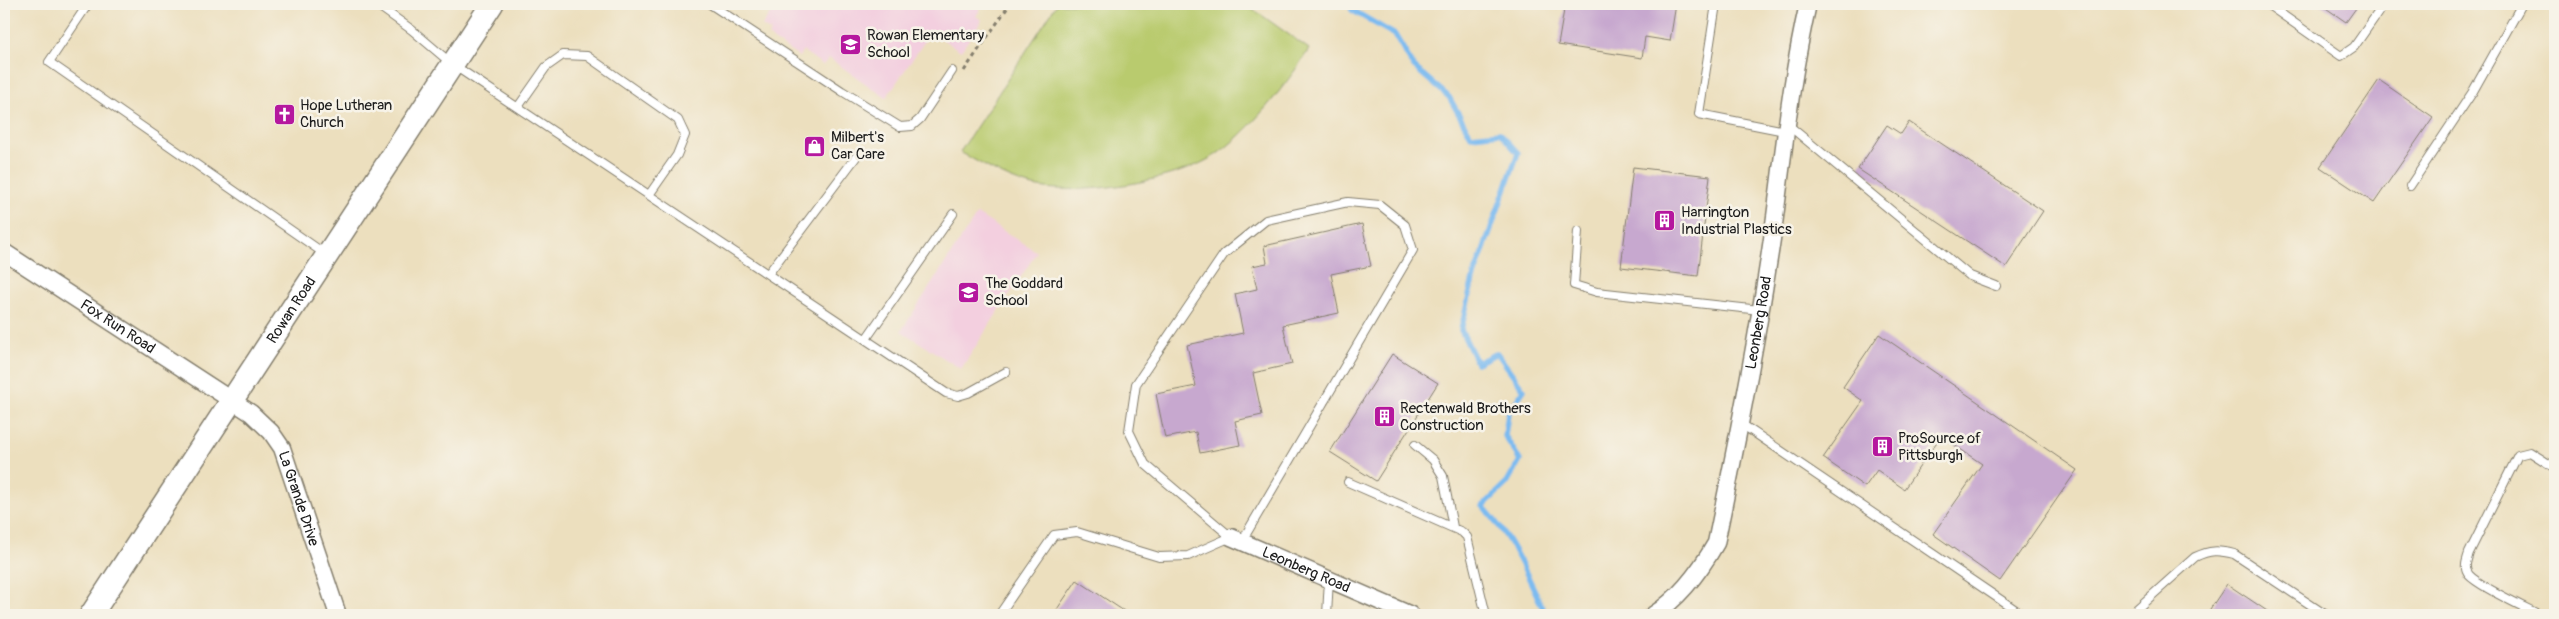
<svg xmlns="http://www.w3.org/2000/svg" width="2559" height="619" font-family="Pangolin,sans-serif">
<rect width="100%" height="100%" fill="#f7f3e8"/>
<filter id="ink" filterUnits="userSpaceOnUse"><feTurbulence type="fractalNoise" baseFrequency=".02" numOctaves="2"/><feDisplacementMap in="SourceGraphic" scale="10" xChannelSelector="R" yChannelSelector="G"/><feConvolveMatrix kernelMatrix="1 2 1 2 8 2 1 2 1" color-interpolation-filters="sRGB"/></filter>
<filter id="wash" filterUnits="userSpaceOnUse"><feTurbulence type="fractalNoise" baseFrequency=".0096" numOctaves="4" result="noise"/><feDisplacementMap in="SourceGraphic" scale="20" xChannelSelector="R" yChannelSelector="G"/><feGaussianBlur stdDeviation="1.12" result="paint"/><feColorMatrix in="noise" values="0 0 0 0 0 0 0 0 0 0 0 0 0 0 0 0 0 1.4 0 .05"/><feComposite in="paint" operator="in"/></filter>
<g filter="url(#wash)">
<rect width="100%" height="100%" fill="#ecdfbe"/>
<path fill="#f3cfdf" d="M 759,4 L 984,4 L 976,16 L 982,20 L 961,51 L 931,32 L 886,98 L 829,58 L 823,65 L 803,51 L 799,57 L 768,36 L 771,32 L 762,26 L 771,13 Z
M 977,214 L 1037,252 L 961,369 L 901,331 Z"/>
<path fill="#b9cb6e" stroke="#6a7445" d="M 1057,4 L 1246,4 L 1309,49 C 1289,82 1242,142 1207,160 C 1165,183 1075,197 1029,185 C 1004,178 982,164 960,152 Z"/>
<g fill="none" stroke-linecap="round" stroke-linejoin="round">
<path stroke="#7dbbf0" stroke-width="5.5" d="M 1349,4 L 1352,10 L 1395,35 L 1414,67 L 1449,97 L 1471,136 L 1500,133 L 1518,153 L 1473,279 L 1461,330 L 1477,363 L 1497,353 L 1524,390 L 1508,413 L 1505,436 L 1520,460 L 1507,483 L 1483,506 C 1511,537 1529,578 1546,615"/>
</g>
<g id="blocks">
<path fill="#c7a8cf" d="M 1565,4 L 1676,4 L 1670,41 L 1645,37 L 1642,58 L 1558,45 Z
M 2320,4 L 2359,4 L 2346,22 Z
M 2379,80 L 2433,117 L 2374,203 L 2320,167 Z
M 1909,122 L 2043,211 L 2006,267 L 1858,169 L 1887,125 L 1901,134 Z
M 1633,167 L 1710,176 L 1698,276 L 1621,267 Z
M 1362,224 L 1371,266 L 1331,274 L 1339,313 L 1283,325 L 1292,364 L 1253,373 L 1262,415 L 1235,421 L 1240,445 L 1200,453 L 1196,432 L 1165,438 L 1156,394 L 1196,386 L 1187,345 L 1243,333 L 1235,294 L 1257,289 L 1252,266 L 1267,263 L 1264,246 Z
M 1879,334 L 2077,470 L 2000,581 L 1933,534 L 1982,464 L 1941,436 L 1904,489 L 1877,470 L 1865,487 L 1823,458 L 1863,401 L 1843,387 Z
M 1392,354 L 1438,383 L 1376,481 L 1330,452 Z
M 1077,580 L 1130,615 L 1053,615 Z
M 2227,584 L 2273,615 L 2206,615 Z"/>
</g>
</g>
<g filter="url(#ink)">
<use href="#blocks" fill-opacity="0" stroke="#847e6d" stroke-width="1"/>
<g fill="none" stroke-linecap="round" stroke-linejoin="round">
<defs>
<path id="lane" d="M 88,4 L 49,62 L 325,254
M 376,4 L 412,30 L 452,64 L 946,393 L 958,396 L 968,393 L 1006,372
M 710,4 L 842,91 L 900,127 L 912,126 L 920,119 L 952,71
M 1716,4 L 1699,114 L 1785,131
M 2267,4 L 2341,56 L 2354,47 L 2384,4
M 518,107 L 546,67 L 563,55 L 587,56 L 678,120 L 685,135 L 677,155 L 649,195
M 1787,124 L 1970,276 L 1996,286
M 2410,186 L 2472,93 L 2522,4
M 1578,231 L 1574,285 L 1597,292 L 1760,310
M 768,274 L 856,157
M 866,339 L 953,214
M 1740,423 L 2023,615
M 1415,445 L 1433,460 L 1443,476 L 1453,527
M 1348,482 L 1462,532 L 1467,537 L 1486,615
M 999,615 L 1054,535 L 1077,532 L 1159,557 L 1188,556 L 1231,537 L 1145,464 L 1129,431 L 1136,384 L 1224,254 L 1266,220 L 1348,202 L 1380,205 L 1405,225 L 1413,250 L 1242,541
M 1327,615 L 1329,579
M 2130,615 L 2195,557 C 2210,550 2218,550 2234,554 L 2326,615
M 2540,615 C 2524,607 2480,587 2469,575 C 2463,568 2467,560 2469,553 L 2518,455 L 2530,452 L 2555,468"/>
<g id="street">
<path id="s1" d="M 4,252 L 251,413 L 271,432 L 282,448 L 338,615"/>
<path id="s2" d="M 1231,537 L 1411,615"/>
<path id="s3" d="M 1653,615 C 1680,598 1700,571 1716,543 C 1737,442 1757,341 1772,239 C 1783,160 1790,82 1808,4"/>
</g>
<g id="secondary">
<path id="s4" d="M 91,615 L 492,4"/>
</g>
</defs>
<use href="#lane" stroke="#847e6d" stroke-width="10"/>
<use href="#street" stroke="#847e6d" stroke-width="19"/>
<use href="#secondary" stroke="#847e6d" stroke-width="25"/>
<path stroke="#847e6d" stroke-width="3" stroke-dasharray="4 4" stroke-linecap="butt" d="M 964,71 L 1010,4"/>
<use href="#lane" stroke="#fff" stroke-width="8"/>
<use href="#street" stroke="#fff" stroke-width="16"/>
<use href="#secondary" stroke="#fff" stroke-width="22"/>
</g>
</g>
<defs>
<symbol id="school-square" viewBox="-11 -11 22 22"><rect x="-9" y="-9" width="18" height="18" rx="4" fill="#b5179e" stroke="#f7f3e8"/><path d="M0-5L7-2L0 1L-7-2ZM-4 1L0 2.5L4 1V4Q0 6-4 4Z" fill="#fff"/></symbol>
<symbol id="church-square" viewBox="-11 -11 22 22"><rect x="-9" y="-9" width="18" height="18" rx="4" fill="#b5179e" stroke="#f7f3e8"/><path d="M-1.2-6h2.4v3.5h3.3v2.4h-3.3V6h-2.4V-.1h-3.3v-2.4h3.3Z" fill="#fff"/></symbol>
<symbol id="shop-square" viewBox="-11 -11 22 22"><rect x="-9" y="-9" width="18" height="18" rx="4" fill="#b5179e" stroke="#f7f3e8"/><path d="M-5-2.5h2.3a2.7 3.5 0 0 1 5.4 0H5L5.5 6h-11ZM-1.5-2.5h3a1.5 2.3 0 0 0-3 0Z" fill="#fff"/></symbol>
<symbol id="building-square" viewBox="-11 -11 22 22"><rect x="-9" y="-9" width="18" height="18" rx="4" fill="#b5179e" stroke="#f7f3e8"/><path d="M-4-6H4V6H1V3H-1V6H-4ZM-2.5-4.3h1.7v1.8h-1.7ZM.8-4.3h1.7v1.8H.8ZM-2.5-1h1.7V.8h-1.7ZM.8-1h1.7V.8H.8Z" fill="#fff"/></symbol>
</defs>
<g fill-rule="evenodd">
<use href="#school-square" x="838" y="32" width="25" height="25"/>
<use href="#church-square" x="272" y="102" width="25" height="25"/>
<use href="#shop-square" x="802" y="134" width="25" height="25"/>
<use href="#building-square" x="1652" y="208" width="25" height="25"/>
<use href="#school-square" x="956" y="280" width="25" height="25"/>
<use href="#building-square" x="1372" y="404" width="25" height="25"/>
<use href="#building-square" x="1870" y="434" width="25" height="25"/>
</g>
<g text-anchor="middle" dominant-baseline="central" stroke-width="5" stroke-linejoin="round" paint-order="stroke">
<g font-size="15" fill="#1c1c1c" stroke="#f7f3e8" text-anchor="start">
<text x="867" y="35">Rowan Elementary<tspan x="867" dy="17">School</tspan></text>
<text x="300" y="105">Hope Lutheran<tspan x="300" dy="17">Church</tspan></text>
<text x="831" y="137">Milbert's<tspan x="831" dy="17">Car Care</tspan></text>
<text x="1681" y="212">Harrington<tspan x="1681" dy="17">Industrial Plastics</tspan></text>
<text x="985" y="283">The Goddard<tspan x="985" dy="17">School</tspan></text>
<text x="1400" y="408">Rectenwald Brothers<tspan x="1400" dy="17">Construction</tspan></text>
<text x="1898" y="438">ProSource of<tspan x="1898" dy="17">Pittsburgh</tspan></text>
</g>
<g font-size="15" fill="#1c1c1c" stroke="#f7f3e8">
<text stroke="none"><textPath href="#s4" startOffset="365">Rowan Road</textPath></text>
<text stroke="none"><textPath href="#s3" startOffset="321">Leonberg Road</textPath></text>
<text stroke="none"><textPath href="#s1" startOffset="136">Fox Run Road</textPath></text>
<text stroke="none"><textPath href="#s1" startOffset="395">La Grande Drive</textPath></text>
<text stroke="none"><textPath href="#s2" startOffset="82">Leonberg Road</textPath></text>
</g>
</g>
<rect width="2559" height="619" fill="none" stroke="#f7f3e8" stroke-width="20"/>
</svg>
